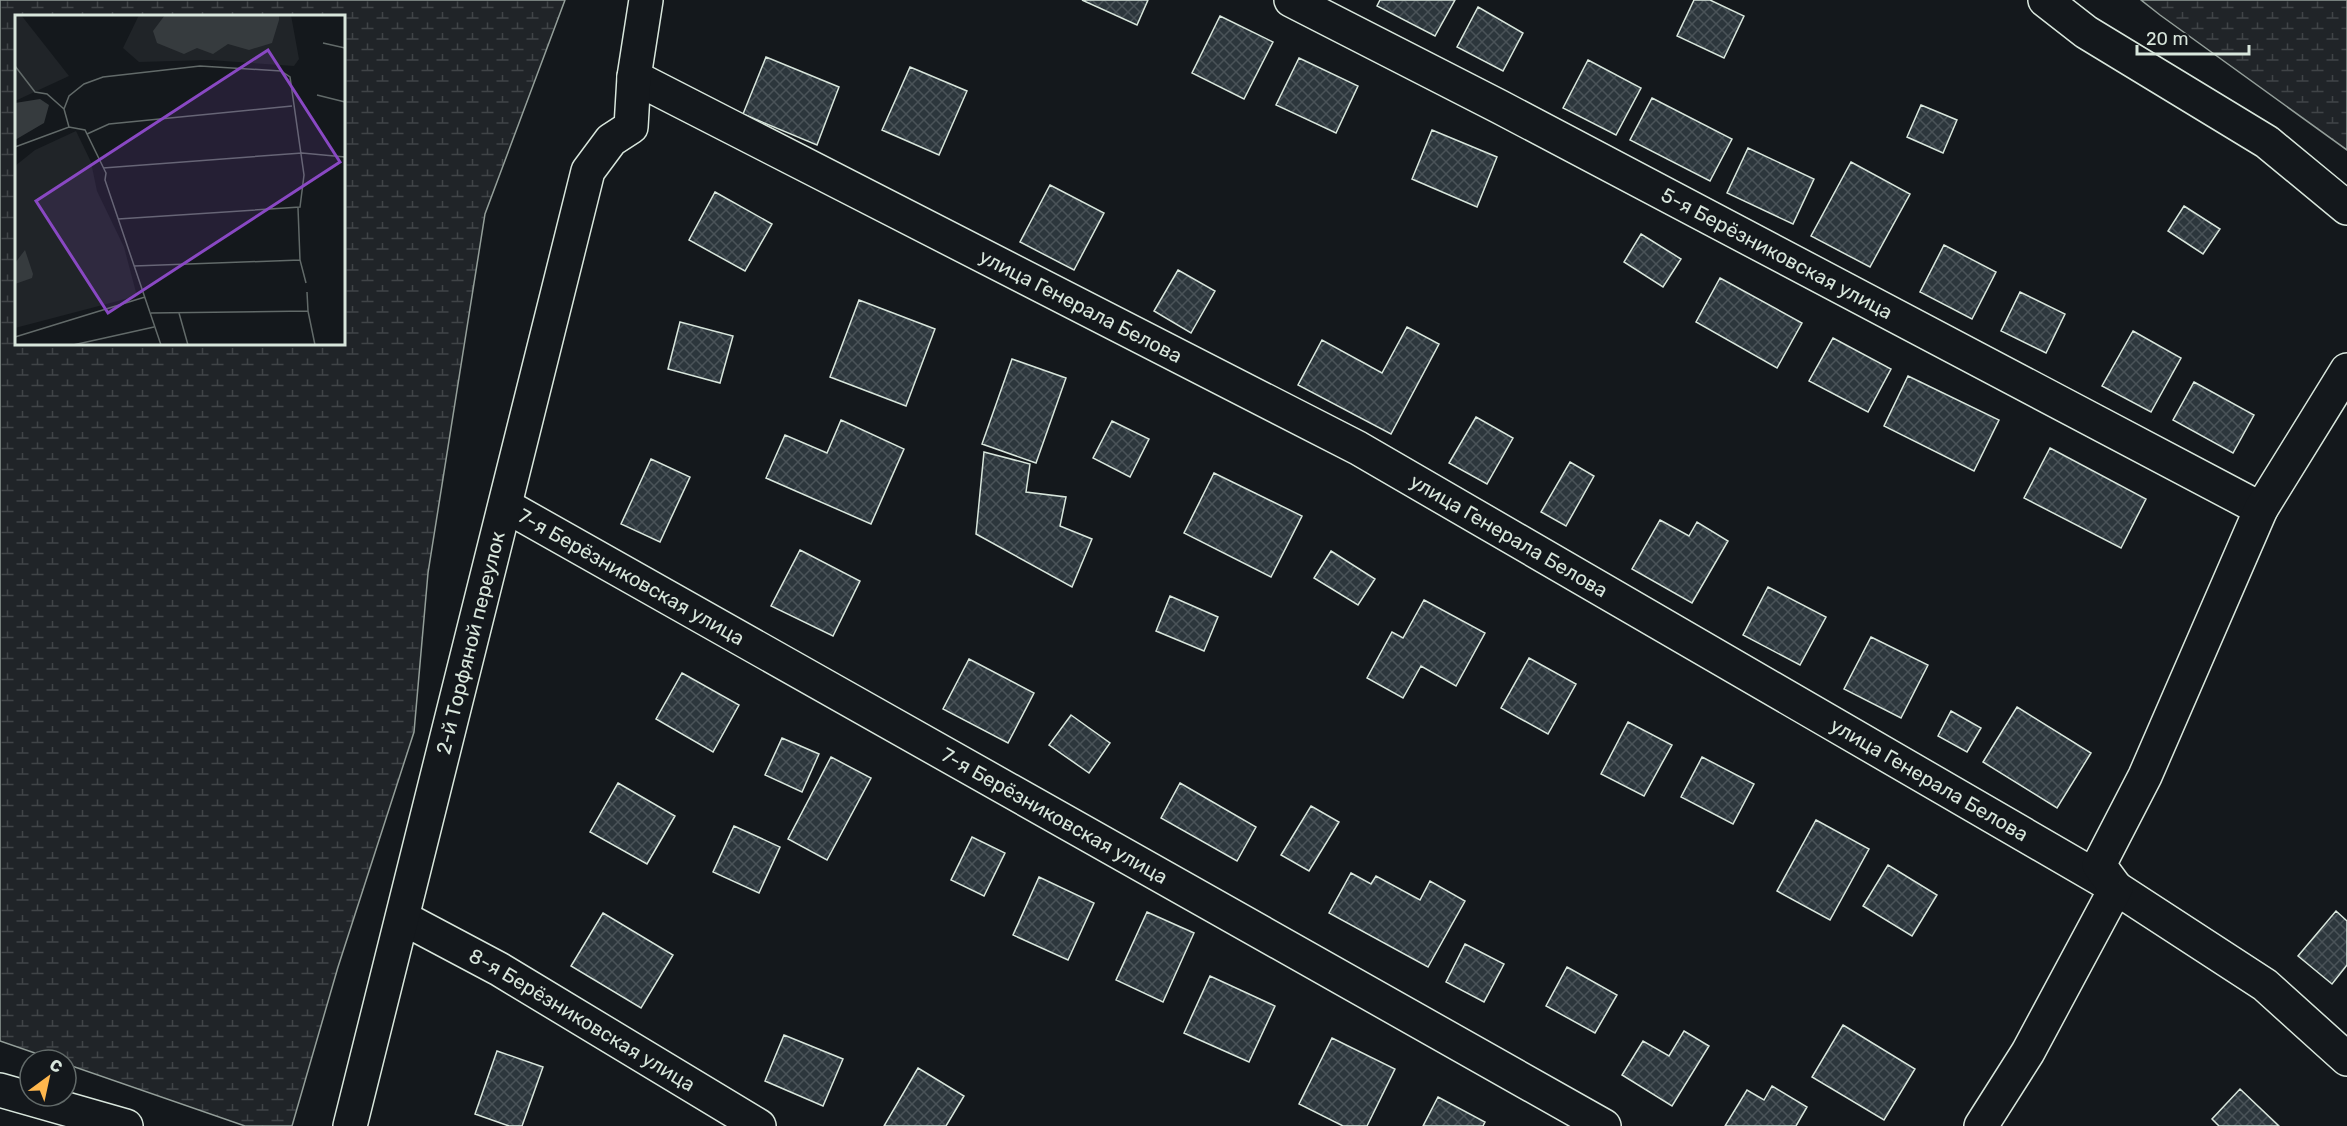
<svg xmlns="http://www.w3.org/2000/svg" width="2347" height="1126" font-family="Rubik,sans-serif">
<defs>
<pattern id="wetland-marsh" width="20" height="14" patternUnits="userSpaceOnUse" patternTransform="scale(1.5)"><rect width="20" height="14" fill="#202428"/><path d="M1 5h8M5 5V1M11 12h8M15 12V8" fill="none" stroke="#404447"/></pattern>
<pattern id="building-cross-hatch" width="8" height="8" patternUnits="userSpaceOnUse" patternTransform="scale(1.5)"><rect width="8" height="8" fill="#2c363c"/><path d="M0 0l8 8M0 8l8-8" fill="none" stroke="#4a5358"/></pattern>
</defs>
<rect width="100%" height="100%" fill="#14181c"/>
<path fill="url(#wetland-marsh)" stroke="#939e99" stroke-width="1.5" fill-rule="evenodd" d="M 0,0 L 565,0 L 485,214 L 428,573 L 414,732 L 338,967 L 292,1126 L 245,1126 L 66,1064 L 66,1060 L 55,1060 L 0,1041 ZM 16,16 L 344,16 L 344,344 L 16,344 Z
M 2141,0 L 2347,0 L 2347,150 L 2160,15 Z"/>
<path fill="url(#building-cross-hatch)" stroke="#d8e6dc" stroke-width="1.5" d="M 1082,0 L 1148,0 L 1137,25 Z
M 1380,0 L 1455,0 L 1435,36 L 1377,6 Z
M 1694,0 L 1710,0 L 1744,16 L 1724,58 L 1677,36 Z
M 1478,7 L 1523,33 L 1503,71 L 1457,47 Z
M 1220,16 L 1273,42 L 1244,99 L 1192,73 Z
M 766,57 L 839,87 L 817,145 L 743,114 Z
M 1299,58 L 1358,86 L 1336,133 L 1276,105 Z
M 1588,60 L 1641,88 L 1616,135 L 1563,108 Z
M 910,67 L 967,91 L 939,155 L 882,130 Z
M 1652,98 L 1732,139 L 1710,181 L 1630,140 Z
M 1921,105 L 1957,120 L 1943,153 L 1907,137 Z
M 1432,130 L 1497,157 L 1477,207 L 1412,179 Z
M 1748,148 L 1814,179 L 1793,224 L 1727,193 Z
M 1851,162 L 1910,194 L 1870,267 L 1811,236 Z
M 1050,185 L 1104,213 L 1074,270 L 1020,242 Z
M 715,192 L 772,224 L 745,271 L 689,240 Z
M 2184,206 L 2220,229 L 2203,254 L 2168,231 Z
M 1641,234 L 1681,259 L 1663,287 L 1624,262 Z
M 1944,245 L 1996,272 L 1972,319 L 1920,292 Z
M 1178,270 L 1215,291 L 1191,333 L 1154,311 Z
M 1720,278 L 1802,323 L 1777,368 L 1696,322 Z
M 2020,292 L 2065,314 L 2046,353 L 2001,331 Z
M 859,300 L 935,329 L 906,406 L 830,377 Z
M 680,322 L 733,336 L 720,383 L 668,369 Z
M 1407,327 L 1439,344 L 1391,434 L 1298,385 L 1322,340 L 1382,373 Z
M 2133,331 L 2181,358 L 2151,412 L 2102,386 Z
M 1833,338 L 1891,369 L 1868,412 L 1809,381 Z
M 1012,359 L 1066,378 L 1036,463 L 982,444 Z
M 1908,376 L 1999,420 L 1974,471 L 1884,426 Z
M 2194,382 L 2254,415 L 2233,453 L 2173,420 Z
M 1476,417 L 1513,438 L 1487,484 L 1449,463 Z
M 841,420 L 904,449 L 871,524 L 766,478 L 785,435 L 827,453 Z
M 1112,421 L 1149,439 L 1130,477 L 1093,458 Z
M 2050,448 L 2146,499 L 2121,548 L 2024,498 Z
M 984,452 L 1030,464 L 1026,492 L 1066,497 L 1060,526 L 1092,539 L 1072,587 L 976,534 Z
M 651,459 L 690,477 L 660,542 L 621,524 Z
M 1570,462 L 1594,476 L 1566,526 L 1541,512 Z
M 1214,473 L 1302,516 L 1271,577 L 1184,533 Z
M 1660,520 L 1689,536 L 1697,522 L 1728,541 L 1692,603 L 1632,569 Z
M 800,550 L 860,581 L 833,636 L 771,606 Z
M 1331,551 L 1375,579 L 1358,605 L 1314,578 Z
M 1768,587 L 1826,617 L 1800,665 L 1743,635 Z
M 1170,596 L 1218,617 L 1204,651 L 1156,631 Z
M 1424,600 L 1485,633 L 1456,686 L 1421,666 L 1403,698 L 1367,678 L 1392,632 L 1403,638 Z
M 1871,637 L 1928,665 L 1901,718 L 1844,689 Z
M 1529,658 L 1576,684 L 1548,734 L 1501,708 Z
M 969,659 L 1034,693 L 1008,743 L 943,709 Z
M 682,673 L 739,705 L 713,752 L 656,719 Z
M 2017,707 L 2091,753 L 2057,808 L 1983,762 Z
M 1951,711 L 1981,728 L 1967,752 L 1938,736 Z
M 1071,715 L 1110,743 L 1089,773 L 1049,745 Z
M 1628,722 L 1672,745 L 1644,796 L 1601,774 Z
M 782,738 L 819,754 L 802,792 L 765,775 Z
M 831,757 L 871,778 L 827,860 L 788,839 Z
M 1702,757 L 1754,784 L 1733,824 L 1681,797 Z
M 618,783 L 675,816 L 647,864 L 590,832 Z
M 1180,783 L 1256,827 L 1237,861 L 1161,818 Z
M 1311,806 L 1339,822 L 1309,871 L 1281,855 Z
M 1816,820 L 1869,849 L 1830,920 L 1777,891 Z
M 734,826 L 780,847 L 759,893 L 713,872 Z
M 972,837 L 1005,853 L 984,896 L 951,880 Z
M 1888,865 L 1937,895 L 1912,936 L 1863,906 Z
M 1351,873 L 1371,884 L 1376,876 L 1420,900 L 1430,881 L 1465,901 L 1428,967 L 1329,913 Z
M 1039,877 L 1094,903 L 1068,960 L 1013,935 Z
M 2336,911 L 2347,921 L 2347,965 L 2332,984 L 2298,956 Z
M 1147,912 L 1194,933 L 1163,1002 L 1116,980 Z
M 603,913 L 673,955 L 641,1008 L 571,966 Z
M 1465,944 L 1504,964 L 1484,1002 L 1446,982 Z
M 1567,967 L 1617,995 L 1595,1033 L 1546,1006 Z
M 1210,976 L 1275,1006 L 1249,1062 L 1184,1033 Z
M 1843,1025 L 1915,1069 L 1884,1120 L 1812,1077 Z
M 1684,1031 L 1709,1046 L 1672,1106 L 1622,1075 L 1643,1041 L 1669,1056 Z
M 784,1035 L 843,1059 L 823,1106 L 765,1081 Z
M 1332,1038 L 1395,1069 L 1367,1126 L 1343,1126 L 1299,1104 Z
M 497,1051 L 543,1067 L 522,1126 L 509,1126 L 475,1114 Z
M 918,1068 L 964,1096 L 946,1126 L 884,1126 Z
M 1772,1086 L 1807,1107 L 1796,1126 L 1725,1126 L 1747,1090 L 1764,1100 Z
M 2240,1089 L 2279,1126 L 2219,1126 L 2212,1119 Z
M 1438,1097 L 1485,1122 L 1483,1126 L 1423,1126 Z"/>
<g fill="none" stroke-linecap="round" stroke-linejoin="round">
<defs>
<g id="minor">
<path id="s1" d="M 1291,0 L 1500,107 L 2261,509"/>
<path d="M 2045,0 L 2086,32 L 2267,142 L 2347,208"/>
<path id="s2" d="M 634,77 L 1358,448 L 2116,888 L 2265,985 L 2347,1059"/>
<path id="s3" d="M 506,506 L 1604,1126"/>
<path id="s4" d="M 403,918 L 499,969 L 759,1126"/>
<path d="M 0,1090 L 126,1126"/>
<path id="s5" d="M 350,1126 L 588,171 L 611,140 L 631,127 L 634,77 L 646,0"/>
<path d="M 1981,1126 L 2028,1052 L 2116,888 L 2099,865 L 2145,776 L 2261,509 L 2347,370"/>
</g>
</defs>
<use href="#minor" stroke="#d8e6dc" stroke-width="36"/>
<use href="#minor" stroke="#14181c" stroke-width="33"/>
</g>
<g text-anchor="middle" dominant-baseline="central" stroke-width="4.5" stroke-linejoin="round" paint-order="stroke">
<g font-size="20" fill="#d8e6dc" stroke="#14181c">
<text stroke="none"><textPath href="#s1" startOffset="548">5-я Берёзниковская улица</textPath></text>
<text stroke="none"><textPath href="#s2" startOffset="502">улица Генерала Белова</textPath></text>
<text stroke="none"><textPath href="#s2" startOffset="988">улица Генерала Белова</textPath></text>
<text stroke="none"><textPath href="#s3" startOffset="144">7-я Берёзниковская улица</textPath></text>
<text stroke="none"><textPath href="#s5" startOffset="498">2-й Торфяной переулок</textPath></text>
<text stroke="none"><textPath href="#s2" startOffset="1474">улица Генерала Белова</textPath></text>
<text stroke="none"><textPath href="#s3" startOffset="630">7-я Берёзниковская улица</textPath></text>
<text stroke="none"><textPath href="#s4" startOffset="206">8-я Берёзниковская улица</textPath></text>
</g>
</g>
<g transform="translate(15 15)">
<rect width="330" height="330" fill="#14181c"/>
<path d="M 124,0 L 276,0 L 284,44 L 279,51 L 194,45 L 124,47 L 108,33 ZM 61,116 L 76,147 L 82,176 L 109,232 L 122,281 L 0,313 L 0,151 L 20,135 Z" fill="#202428"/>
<path d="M 0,0 L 6,0 L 54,61 L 0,86 Z" fill="#202428"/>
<path d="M 150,0 L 264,0 L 264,5 L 257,28 L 234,35 L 213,29 L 198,39 L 182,33 L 169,39 L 142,28 L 138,16 ZM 25,84 L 34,90 L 29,108 L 0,125 L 0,88 ZM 10,235 L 18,259 L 17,263 L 0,269 L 0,248 Z" fill="#363b3e"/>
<path fill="none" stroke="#626a69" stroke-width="1.5" d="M 308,28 L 330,33M 0,51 L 20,77 L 32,79 L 49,94M 302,80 L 330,87M 54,112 L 49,94 L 54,81 L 69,69 L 88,62 L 185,51 L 266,56 L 275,62 L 289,160 L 285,192 L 103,204M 72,119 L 94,109 L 277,91M 0,132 L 54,112 L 70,115 L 91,158 L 90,165 L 146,330M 88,153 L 287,138 L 330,142M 283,193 L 285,245 L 291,268M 119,251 L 285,245M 292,277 L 293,296M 136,298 L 293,296 L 300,330M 164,298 L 173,330M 0,322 L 130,282M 58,330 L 139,312"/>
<path fill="#8948c3" fill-opacity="0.15" stroke="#8948c3" stroke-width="3" d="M 253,35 L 325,147 L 93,298 L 21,186 Z"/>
<rect width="330" height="330" fill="none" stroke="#d8e6dc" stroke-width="3"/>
</g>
<g transform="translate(48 1078) rotate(33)"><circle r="28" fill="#14181c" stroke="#626a69" stroke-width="1.5"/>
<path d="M0-4.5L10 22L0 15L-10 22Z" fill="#ffb74d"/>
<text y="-9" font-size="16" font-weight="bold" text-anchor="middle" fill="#d8e6dc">С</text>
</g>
<path d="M2137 45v9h112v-9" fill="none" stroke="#d8e6dc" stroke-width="3"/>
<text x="2146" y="45" font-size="18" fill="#d8e6dc" stroke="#14181c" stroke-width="4.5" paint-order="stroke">20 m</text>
</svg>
